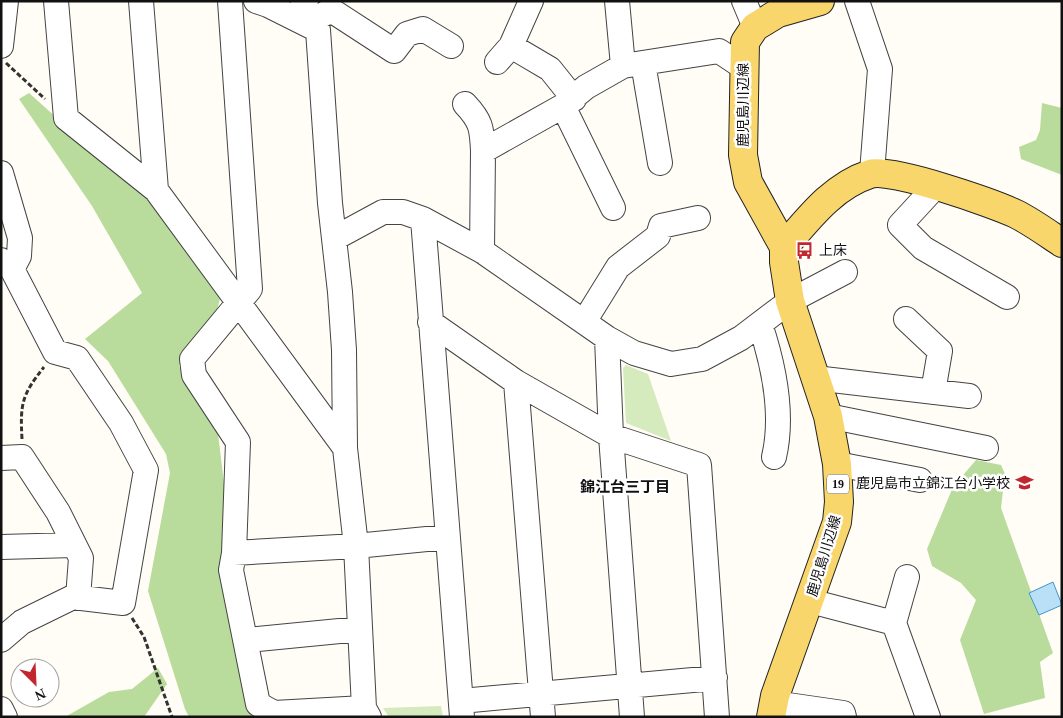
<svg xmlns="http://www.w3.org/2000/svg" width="1063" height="718" font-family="'Times New Roman','Noto Sans JP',serif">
<rect width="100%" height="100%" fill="#fffdf5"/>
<path fill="#d5ebbd" d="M 626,365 L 648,374 L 671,441 L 626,423 L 623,368 Z
M 441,706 L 443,717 L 389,717 L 383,708 Z"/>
<path fill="#b9dc9c" d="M 29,93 C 65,126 103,158 140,192 C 171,220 198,253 223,286 L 217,311 L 179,366 L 217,425 L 228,517 L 225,573 L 253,717 L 189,717 L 185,709 L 148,591 L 170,473 L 166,454 L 108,361 L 85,339 L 142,293 L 92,206 L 19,99 Z
M 1042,103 L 1062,108 L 1062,175 L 1021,159 L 1019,147 L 1036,140 L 1040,130 Z
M 976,460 L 1001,465 L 1005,474 L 1001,508 L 1053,653 L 1040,662 L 1045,698 L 984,714 L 960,640 L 976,600 L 961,583 L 932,566 L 927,549 L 953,487 Z
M 158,668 L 167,684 L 144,717 L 65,717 L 109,692 L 132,689 Z"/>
<path fill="#b9e0f7" stroke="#3f96cf" d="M 1053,582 L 1062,605 L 1039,615 L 1029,593 Z"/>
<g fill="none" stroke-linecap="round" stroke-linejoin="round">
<defs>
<path id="minor" d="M 56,1 L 66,118 L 156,190 L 345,448
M 141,1 L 156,190
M 230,1 L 250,289 L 192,359 L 194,375 L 238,442 L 234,553 L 231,570 L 258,704 L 274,713 L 364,708
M 256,1 L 268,5 L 318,30 L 330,203 L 340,292 L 344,350 L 345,448 L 356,546 L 364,708 L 369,717
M 531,1 L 511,46 L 550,69 L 574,99
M 617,1 L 623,66
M 744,1 L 755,27
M 857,1 L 880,69 L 872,173
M 295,18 L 306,1
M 307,24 L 331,10 L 394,51 L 407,34 L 423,29 L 451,46
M 1,46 L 6,1
M 497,62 L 511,46
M 643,63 L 660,163
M 465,104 C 481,121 482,128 483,151
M 563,106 L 613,208
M 1,173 L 20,238 L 19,256 L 12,269
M 935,187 L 900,225 L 923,248 L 1007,297
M 423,219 L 462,717
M 335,238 L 383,212 L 403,212 L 423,219 L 482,251 L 607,338 L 634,353 L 671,364 L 702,359 L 741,338 L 790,301 L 845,272
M 482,251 L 483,151 L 563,106 L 586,87 L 623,66 L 719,51 L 743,67
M 1,260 L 12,269 L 55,352 L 77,358 L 121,423 L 146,470 L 123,603 L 73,597 L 22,622 L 1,640
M 906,319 L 940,351 L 933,392
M 430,322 L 516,382 L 611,436 L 699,465 L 717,717
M 584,322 L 618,267 L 658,236 L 661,226 L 698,218
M 760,324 C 774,366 784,414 774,457
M 607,338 L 611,436 L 632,717
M 815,378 L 969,396
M 516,382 L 543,717
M 828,416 L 986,448
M 1,458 L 22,457 L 58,512 L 81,558 L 78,598
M 837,464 L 920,480
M 1,547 L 74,545
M 234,553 L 356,546 L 447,537
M 810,601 L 894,623 L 928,717
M 894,623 L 907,577
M 247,640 L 360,629
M 461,701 L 715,678
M 774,703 L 843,713 L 844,717
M 1,709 L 5,717"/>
<path id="major" d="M 784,247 C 809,218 833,186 870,174 C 890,167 995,204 1016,214 C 1032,222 1047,233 1062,243
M 771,717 L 775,696 L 837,522 L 839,502 L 837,464 L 828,416 L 790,301 L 784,262 L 784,247 L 748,182 L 743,155 L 745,42 L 755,27 L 778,13 L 820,1"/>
</defs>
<use href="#minor" stroke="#444" stroke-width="26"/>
<use href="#major" stroke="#222" stroke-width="30"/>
<path stroke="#333" stroke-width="3" stroke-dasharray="5 2.5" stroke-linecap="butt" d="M 6,63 L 45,99
M 22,439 C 20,403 22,395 44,367
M 132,618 L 144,637 L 172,717"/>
<use href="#minor" stroke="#fff" stroke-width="24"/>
<use href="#major" stroke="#f9d66b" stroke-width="28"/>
</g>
<defs>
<symbol id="bus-bare" viewBox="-9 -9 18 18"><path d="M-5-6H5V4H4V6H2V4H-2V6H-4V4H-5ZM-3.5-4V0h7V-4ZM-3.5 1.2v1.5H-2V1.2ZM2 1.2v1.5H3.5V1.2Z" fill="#c4262e" stroke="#fff" stroke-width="2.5" paint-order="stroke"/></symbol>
<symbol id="school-bare" viewBox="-9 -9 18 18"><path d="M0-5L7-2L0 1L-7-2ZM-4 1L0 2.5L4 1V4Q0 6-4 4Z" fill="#c4262e" stroke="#fff" stroke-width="2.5" paint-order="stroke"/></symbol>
</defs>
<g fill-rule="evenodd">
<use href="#bus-bare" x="792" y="238" width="25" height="25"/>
<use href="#school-bare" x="1012" y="470" width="25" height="25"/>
</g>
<g text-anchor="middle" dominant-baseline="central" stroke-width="5" stroke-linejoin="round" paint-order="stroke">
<rect fill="#fff" stroke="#585858" stroke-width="1" x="827" y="474.5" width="22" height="19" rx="4"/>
<g font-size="12" font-weight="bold" fill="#111">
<text x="838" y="484">19</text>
</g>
<g font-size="14" fill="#111" stroke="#fff">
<text transform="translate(743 105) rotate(-90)">鹿児島川辺線</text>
<text transform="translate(824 556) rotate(-73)">鹿児島川辺線</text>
</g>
<g font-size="14" fill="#111" stroke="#fff" text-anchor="start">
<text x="819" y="250">上床</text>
<text x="1010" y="483" text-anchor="end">鹿児島市立錦江台小学校</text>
</g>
<g font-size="15" font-weight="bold" fill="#111" stroke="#fff">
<text x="625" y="487">錦江台三丁目</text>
</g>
</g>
<rect width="1063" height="718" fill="none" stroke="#111111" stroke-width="5"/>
<g transform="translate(35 683) rotate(156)"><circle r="24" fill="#ffffff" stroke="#a0a0a0"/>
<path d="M0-4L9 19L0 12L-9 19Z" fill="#c4262e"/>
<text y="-8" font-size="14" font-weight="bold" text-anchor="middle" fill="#111111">N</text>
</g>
</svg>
